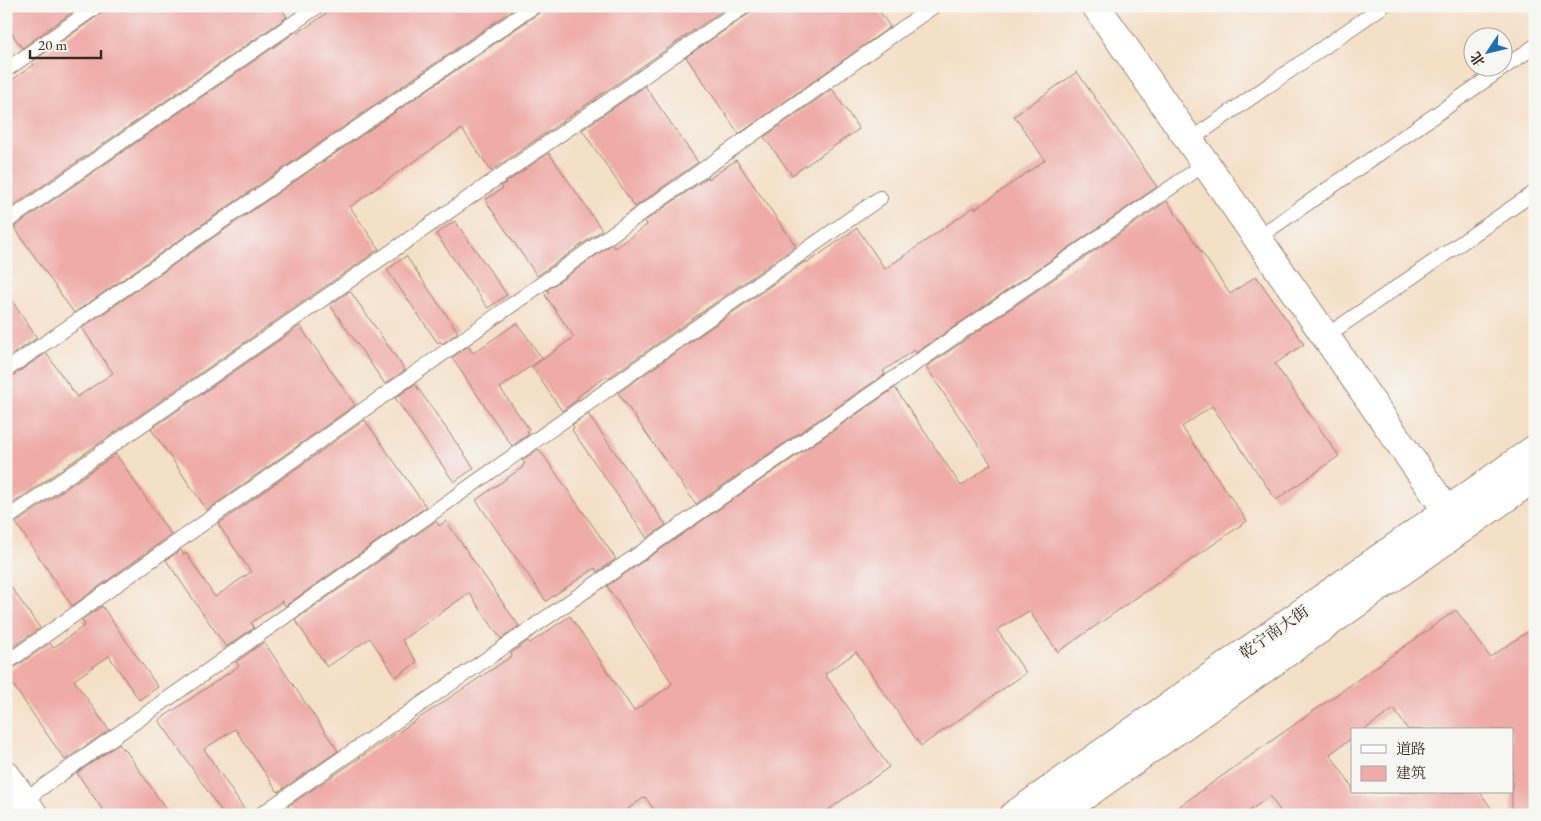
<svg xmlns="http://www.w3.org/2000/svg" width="1541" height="821" font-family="'EB Garamond','Noto Serif SC',serif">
<rect width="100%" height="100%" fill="#f6f6f2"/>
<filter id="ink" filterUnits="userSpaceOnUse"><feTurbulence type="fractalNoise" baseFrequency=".02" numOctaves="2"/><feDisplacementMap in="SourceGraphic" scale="10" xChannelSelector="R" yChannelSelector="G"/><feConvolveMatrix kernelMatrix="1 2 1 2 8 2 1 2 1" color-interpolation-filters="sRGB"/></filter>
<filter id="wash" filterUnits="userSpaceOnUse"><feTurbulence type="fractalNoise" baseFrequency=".0096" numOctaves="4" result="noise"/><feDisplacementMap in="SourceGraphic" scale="20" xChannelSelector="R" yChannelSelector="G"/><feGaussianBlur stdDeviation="1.12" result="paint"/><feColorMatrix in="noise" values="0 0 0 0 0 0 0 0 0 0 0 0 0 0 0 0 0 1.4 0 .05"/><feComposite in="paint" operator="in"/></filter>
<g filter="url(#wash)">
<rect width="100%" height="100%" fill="#f4dfc7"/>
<g id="blocks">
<path fill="#efaba7" d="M 6,6 L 81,6 L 22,48 L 6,25 Z
M 106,6 L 280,6 L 287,17 L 6,211 L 6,84 L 34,65 L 32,62 L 102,13 Z
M 337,6 L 518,6 L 74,313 L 14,227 L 297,31 L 298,33 Z
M 543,6 L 729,6 L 491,171 L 462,129 L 394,175 L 350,207 L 379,249 L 6,508 L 6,379 L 11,377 L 46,353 L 77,397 L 113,373 L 82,328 L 539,13 Z
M 754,6 L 876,6 L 890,27 L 739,134 L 686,57 L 750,13 Z
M 1077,72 L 1157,187 L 916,353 L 914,350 L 883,371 L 885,374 L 696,504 L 618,393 L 806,261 L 807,263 L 857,228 L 885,269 L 974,207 L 975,209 L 1045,160 L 1014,116 Z
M 645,86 L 698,162 L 635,207 L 582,130 Z
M 832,89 L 859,129 L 792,175 L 764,137 Z
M 549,153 L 602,230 L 537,276 L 485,200 L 503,188 L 501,186 Z
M 736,160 L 796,246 L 608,378 L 607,376 L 577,397 L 578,399 L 562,411 L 532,367 L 574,337 L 545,295 L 549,292 L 547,290 L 612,244 L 615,248 L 647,225 L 645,221 L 708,177 L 709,179 Z
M 1167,201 L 1230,294 L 1256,276 L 1304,344 L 1275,364 L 1339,456 L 1276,500 L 1212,406 L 1182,427 L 1247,521 L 1058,652 L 1029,611 L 997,630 L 1026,673 L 921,746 L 856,652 L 825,674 L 889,767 L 821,815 L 658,815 L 645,797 L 619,815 L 294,815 L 288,806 L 512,656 L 511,653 L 528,641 L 530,643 L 570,616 L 634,711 L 670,686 L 672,683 L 607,586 L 895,388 L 961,486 L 991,464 L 926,367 Z
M 455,221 L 507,295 L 488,308 L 436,234 Z
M 406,256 L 458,332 L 442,344 L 440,341 L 438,343 L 387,270 Z
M 350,291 L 405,370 L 385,384 L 330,305 Z
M 6,292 L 37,338 L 6,359 Z
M 517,323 L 542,358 L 500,388 L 529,429 L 527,431 L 529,434 L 512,446 L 452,358 L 468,346 L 473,353 Z
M 300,326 L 355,405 L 207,510 L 151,429 Z
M 415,384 L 474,468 L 454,482 L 395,398 Z
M 588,414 L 666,525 L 647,538 L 572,430 L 574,428 L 572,425 Z
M 365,420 L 426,507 L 285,606 L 282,601 L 251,623 L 254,628 L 226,647 L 166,560 L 181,550 L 184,555 L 186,553 L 215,597 L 251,572 L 218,524 Z
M 539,449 L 616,559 L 597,572 L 595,568 L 546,601 L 476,500 L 523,467 L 522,466 L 525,464 L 522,460 Z
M 116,454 L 171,535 L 72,606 L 16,523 Z
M 436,521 L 439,526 L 446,521 L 519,626 L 501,639 L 469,593 L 402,640 L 417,662 L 396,677 L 370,638 L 327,667 L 295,620 Z
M 6,580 L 40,628 L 6,652 Z
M 102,606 L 158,687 L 139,700 L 109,656 L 74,680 L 109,730 L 65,760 L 6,675 L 6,672 L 11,670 L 50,643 L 53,648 L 85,625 L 82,620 Z
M 1456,610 L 1490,657 L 1535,627 L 1535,815 L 1512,815 L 1512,730 L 1408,730 L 1394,709 L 1364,730 L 1352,730 L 1352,738 L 1330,754 L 1352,787 L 1352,792 L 1480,792 L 1496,815 L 1283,815 L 1270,796 L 1244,815 L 1167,815 Z
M 264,642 L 338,751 L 278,792 L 235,729 L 204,749 L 248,815 L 224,815 L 159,720 L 239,666 L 236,662 Z
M 119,744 L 122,749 L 124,748 L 170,815 L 106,815 L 77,773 Z"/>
</g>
</g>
<g filter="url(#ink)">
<use href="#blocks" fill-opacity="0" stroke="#988472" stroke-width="1"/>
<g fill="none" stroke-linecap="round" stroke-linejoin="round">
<defs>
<path id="lane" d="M 6,70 L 97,6
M 1190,140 L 1383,6
M 6,222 L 318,6
M 1257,238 L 1535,46
M 1326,336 L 1535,192
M 6,370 L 534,6
M 6,519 L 745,6
M 6,663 L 934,6
M 24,800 L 880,198
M 260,815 L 1205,164"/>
<path id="secondary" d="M 1096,6 L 1447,511
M 6,775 L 34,815
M 1014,815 L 1535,449
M 1057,815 L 1535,477"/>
</defs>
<use href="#lane" stroke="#988472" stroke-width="16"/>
<use href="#secondary" stroke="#988472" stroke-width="30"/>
<use href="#lane" stroke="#fff" stroke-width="14"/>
<use href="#secondary" stroke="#fff" stroke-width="28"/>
</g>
</g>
<g text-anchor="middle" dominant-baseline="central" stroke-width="4.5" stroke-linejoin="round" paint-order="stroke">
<g font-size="16" fill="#3b2a1e" stroke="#f6f6f2">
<text transform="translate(1274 632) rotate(-35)">乾宁南大街</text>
</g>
</g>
<rect width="1541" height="821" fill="none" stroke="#f6f6f2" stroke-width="25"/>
<rect x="1351" y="728" width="162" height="65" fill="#f6f6f2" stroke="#aba49d"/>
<rect x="1361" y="745" width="25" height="8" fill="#ffffff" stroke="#aba49d"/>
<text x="1396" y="754" font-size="15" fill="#3b2a1e">道路</text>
<rect x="1361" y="766" width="25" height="15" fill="#efaba7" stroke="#aba49d"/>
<text x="1396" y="778" font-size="15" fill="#3b2a1e">建筑</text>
<g transform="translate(1488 52) rotate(235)"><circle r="24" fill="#f6f6f2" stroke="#aba49d"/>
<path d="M0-4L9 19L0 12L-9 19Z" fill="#1f6fb2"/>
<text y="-8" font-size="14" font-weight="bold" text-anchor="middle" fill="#3b2a1e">北</text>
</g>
<path d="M30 50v8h71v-8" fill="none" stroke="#3b2a1e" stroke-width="2.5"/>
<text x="38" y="50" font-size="15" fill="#3b2a1e" stroke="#f6f6f2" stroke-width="4" paint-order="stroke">20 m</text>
</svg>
